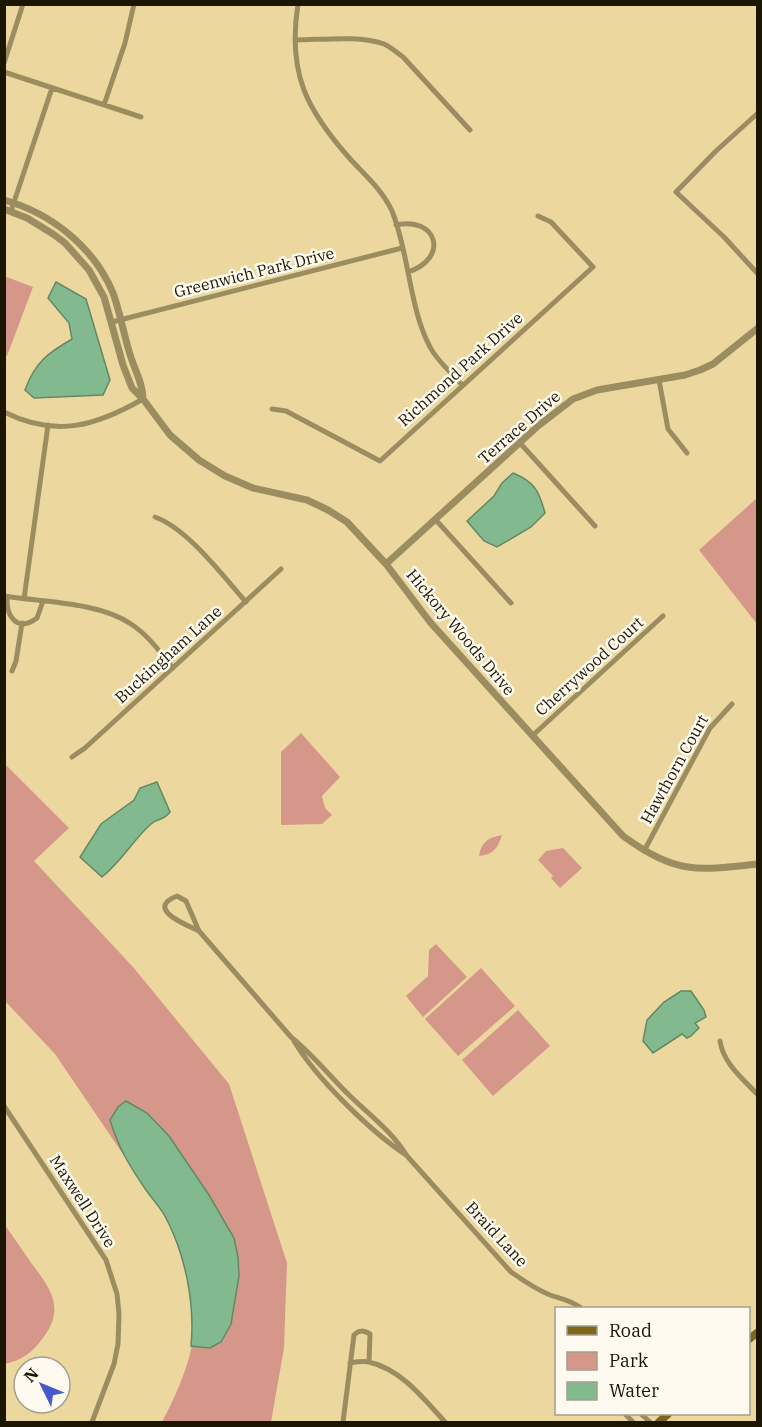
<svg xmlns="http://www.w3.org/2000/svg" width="762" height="1427" font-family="'IBM Plex Serif',serif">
<rect width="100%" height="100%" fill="#ecd89f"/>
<path fill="#d5978a" d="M 4,276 L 33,287 L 7,356 L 4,355 Z
M 757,498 L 757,624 L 699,550 Z
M 301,733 L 340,777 L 322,796 L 325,808 L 332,815 L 322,824 L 281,825 L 281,752 Z
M 4,763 L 69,828 L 34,861 L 133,967 L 229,1084 L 287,1263 L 284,1348 L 271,1422 L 162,1422 C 174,1399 187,1371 192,1345 C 198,1305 182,1255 167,1219 L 55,1054 L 5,1001 Z
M 502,835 C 498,848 493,855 479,856 C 481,842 489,837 502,835 Z
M 563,848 L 582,868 L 560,888 L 551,878 L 553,876 L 538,860 L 546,851 Z
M 436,944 L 467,977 L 423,1017 L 406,996 L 428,976 L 429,950 Z
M 481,968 L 515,1006 L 458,1056 L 425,1019 Z
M 518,1010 L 550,1046 L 493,1096 L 462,1060 Z
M 5,1225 C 14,1238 23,1251 32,1264 C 51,1289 66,1309 42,1339 C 32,1353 22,1360 5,1364 Z"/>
<path fill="#82b98f" stroke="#638864" stroke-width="1.5" d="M 56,282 L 86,299 L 110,380 L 103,395 L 34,398 L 25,390 C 35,362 48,353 72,339 L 69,323 L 48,298 Z
M 513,473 C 535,482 539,491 545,513 L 531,527 L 497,547 L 484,541 L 467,521 L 494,496 L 502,483 Z
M 157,782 L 170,812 C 162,822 159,817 151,824 C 133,840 121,862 102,877 L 80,857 L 101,824 L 134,800 L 140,788 Z
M 681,991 L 691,991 L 704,1010 L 706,1017 L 695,1023 L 699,1028 L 691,1036 L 687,1038 L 682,1034 L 653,1053 L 643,1041 L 647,1020 L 664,1002 Z
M 126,1101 L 147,1113 L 169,1136 L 209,1195 L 234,1238 L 238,1257 L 239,1276 L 231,1324 L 221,1342 L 210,1348 L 191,1346 C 195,1305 186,1257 167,1220 C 162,1209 153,1200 146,1190 C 130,1167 118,1147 110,1120 L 118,1107 Z"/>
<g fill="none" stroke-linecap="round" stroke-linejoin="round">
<path stroke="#9c8d60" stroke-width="5" d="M 298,4 C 287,74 307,111 352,161 C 366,176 383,191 392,211 C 409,252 409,308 430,347 C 437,361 452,373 462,385
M 295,40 C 321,40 359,35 384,44 C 391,47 397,53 403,57 L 470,130
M 4,63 L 23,4
M 4,72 L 141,117
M 104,105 L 125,43 L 134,4
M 758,113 L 716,151 L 676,192 L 724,237 L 758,274
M 11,211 L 52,88
M 396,225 C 437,216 450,258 408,272
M 112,322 L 402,248
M 659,380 L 668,429 L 687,453
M 272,409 L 286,411 L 380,461 L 593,267 L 551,222 L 538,216
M 4,412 C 56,438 96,426 143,399
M 520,443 L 595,526
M 155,517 C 188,529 222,575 246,602
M 435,519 L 511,603
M 4,596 C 43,602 99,602 131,624 C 148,635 160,652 173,668
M 7,597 C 6,616 17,633 37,618 L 43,601
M 24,599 L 48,425
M 12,671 L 16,661 L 22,623
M 532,736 L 663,616
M 72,757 L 85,748 L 281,569
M 644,851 L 710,728 L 732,704
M 199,931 C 187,925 144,909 177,896 L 186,901 L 199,931 L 291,1037 C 312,1054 328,1074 347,1093 C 368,1114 391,1130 407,1156 L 511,1272 C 524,1281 535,1289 550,1295 C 561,1299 571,1300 581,1308
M 294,1041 C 316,1078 370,1131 406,1155
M 720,1041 C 723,1063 743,1079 758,1095
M 4,1106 L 106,1260 L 117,1294 L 119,1314 L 118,1344 L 114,1364 L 92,1422
M 350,1363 C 356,1362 364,1361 369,1362 C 402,1370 423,1398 445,1422
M 625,1414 L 633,1422
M 641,1414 L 650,1422
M 343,1422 L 354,1335 C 359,1330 363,1330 370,1334 L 369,1362"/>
<path stroke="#9c8d60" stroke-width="7" d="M 4,200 C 51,213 94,247 113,293 C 120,312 123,331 129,351 C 133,367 143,382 143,399
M 4,209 L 27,218 L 53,234 L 65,243 L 89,270 L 104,297 L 123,365 L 132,388 L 143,399 L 170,435 L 199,460 L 225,476 L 253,488 L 307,500 L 328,510 L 347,522 L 386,564 L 430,622 L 623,836 C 676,874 696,871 758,864
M 386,564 L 538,426 L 573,399 L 597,390 L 685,375 L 700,370 L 713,364 L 758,328"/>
<path stroke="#7e6718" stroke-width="8" d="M 748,1340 L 758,1332
M 659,1422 L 668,1414"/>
</g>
<g text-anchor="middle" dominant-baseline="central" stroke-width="5" stroke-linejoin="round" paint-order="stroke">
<g font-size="16" fill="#1c1501" stroke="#fefaef">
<text transform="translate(254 272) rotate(-14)">Greenwich Park Drive</text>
<text transform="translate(460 369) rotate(-42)">Richmond Park Drive</text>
<text transform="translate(519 427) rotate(-41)">Terrace Drive</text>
<text transform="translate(461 632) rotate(50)">Hickory Woods Drive</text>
<text transform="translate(168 654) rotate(-42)">Buckingham Lane</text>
<text transform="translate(589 666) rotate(-42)">Cherrywood Court</text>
<text transform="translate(674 769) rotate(-61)">Hawthorn Court</text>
<text transform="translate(83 1201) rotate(57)">Maxwell Drive</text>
<text transform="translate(497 1234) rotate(47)">Braid Lane</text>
</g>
</g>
<rect width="762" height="1427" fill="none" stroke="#1c1501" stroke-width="12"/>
<rect x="555" y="1307" width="195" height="108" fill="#fefaef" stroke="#a49e90" stroke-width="1.5"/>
<rect x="567" y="1326" width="30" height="9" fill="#7e6718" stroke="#a49e90" stroke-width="1.5"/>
<text x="609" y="1337" font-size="18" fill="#1c1501">Road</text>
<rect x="567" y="1352" width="30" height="18" fill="#d5978a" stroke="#a49e90" stroke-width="1.5"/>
<text x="609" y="1367" font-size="18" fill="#1c1501">Park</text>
<rect x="567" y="1382" width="30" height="18" fill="#82b98f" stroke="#a49e90" stroke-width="1.5"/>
<text x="609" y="1397" font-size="18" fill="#1c1501">Water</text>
<g transform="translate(42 1385) rotate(313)"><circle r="28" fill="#fefaef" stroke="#a49e90" stroke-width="1.5"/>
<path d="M0-4.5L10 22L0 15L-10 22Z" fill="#465ace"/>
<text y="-9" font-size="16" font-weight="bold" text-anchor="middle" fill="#1c1501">N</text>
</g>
</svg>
